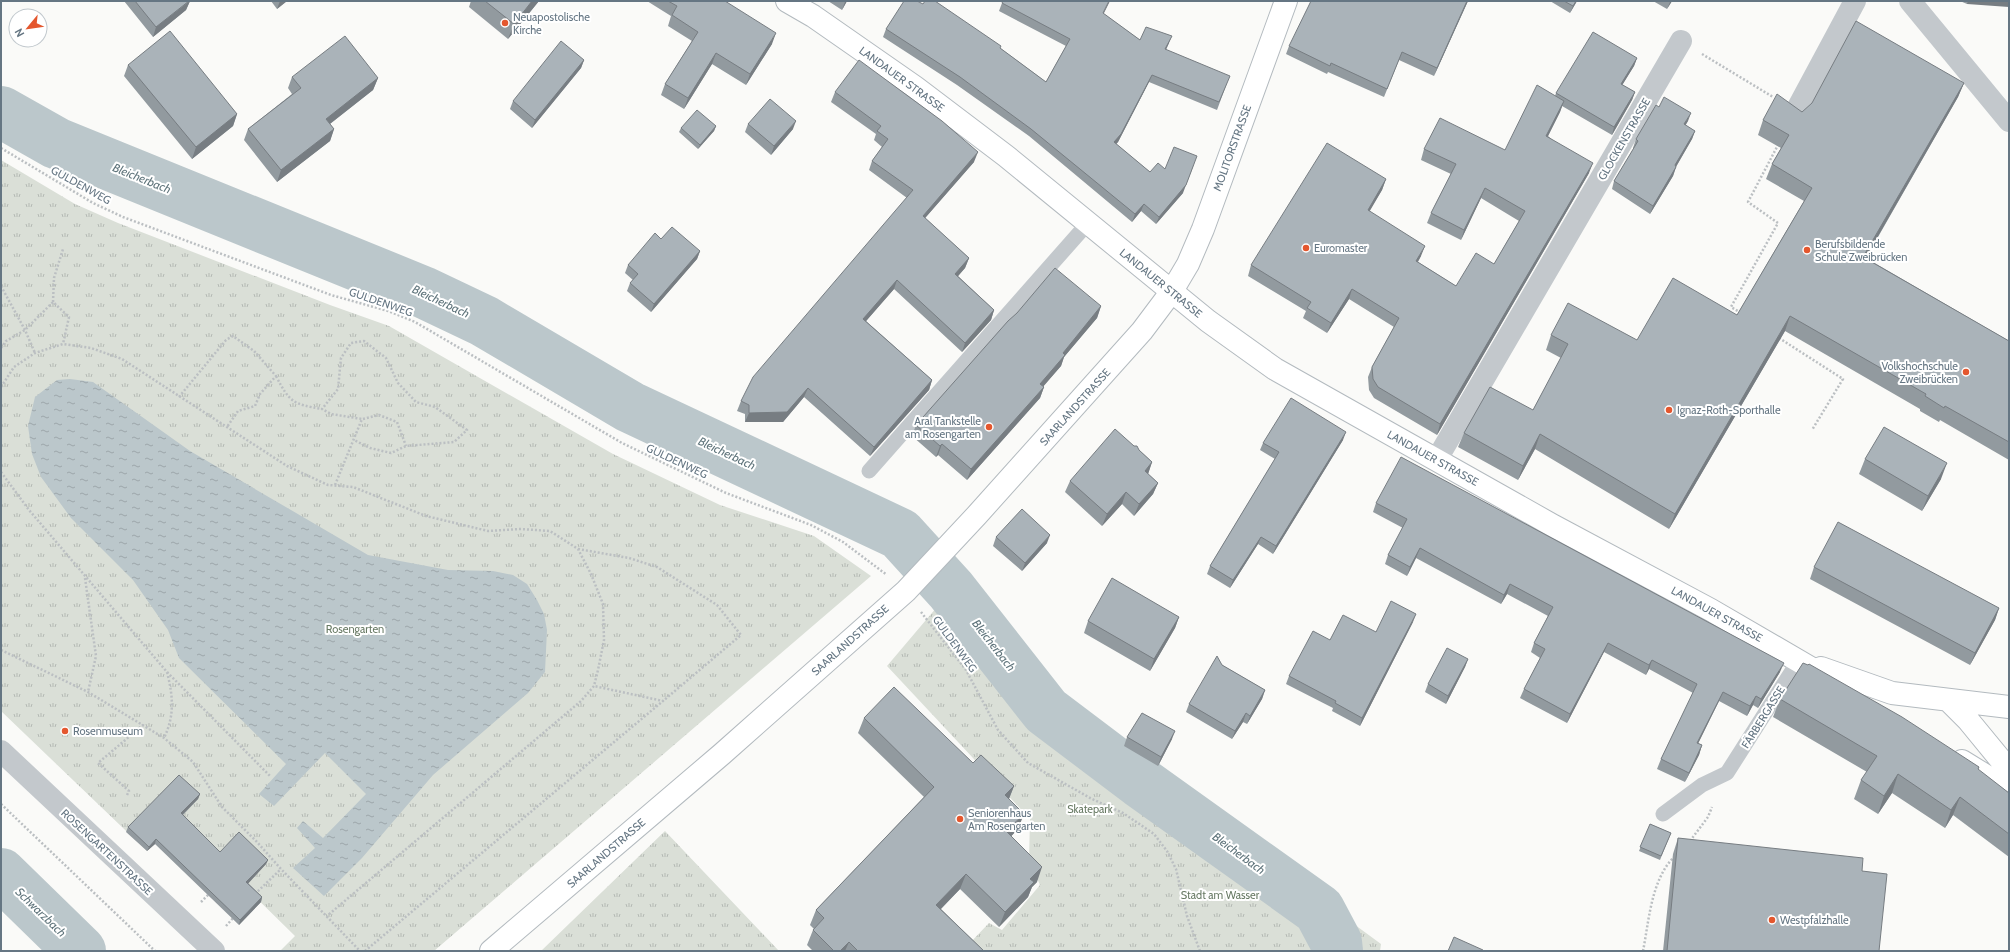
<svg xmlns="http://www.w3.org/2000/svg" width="2010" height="952" font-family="Cabin,sans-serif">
<defs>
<pattern id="park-tufts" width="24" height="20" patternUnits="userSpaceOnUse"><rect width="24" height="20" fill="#dadfd7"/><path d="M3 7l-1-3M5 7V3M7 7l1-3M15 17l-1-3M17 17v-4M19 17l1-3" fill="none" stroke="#b4b9b4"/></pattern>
<pattern id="water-ripples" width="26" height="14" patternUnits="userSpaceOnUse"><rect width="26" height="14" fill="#bbc7cb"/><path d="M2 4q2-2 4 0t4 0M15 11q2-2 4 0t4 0" fill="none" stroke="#9ca6aa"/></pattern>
</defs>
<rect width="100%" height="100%" fill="#fafaf8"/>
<path fill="url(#park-tufts)" d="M 1,160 L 75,204 L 118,223 L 330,305 L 389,326 L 613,454 L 720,505 L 814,536 L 871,576 L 434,951 L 280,951 L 295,936 L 245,887 L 164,834 L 147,851 L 1,711 Z
M 959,581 L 1029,677 L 1090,733 L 1177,794 L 1381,944 L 1380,951 L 975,951 L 969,944 L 989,923 L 1002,930 L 1040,885 L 1029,860 L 1030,819 L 887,666 Z
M 665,831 L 779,951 L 541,951 Z"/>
<path fill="url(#water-ripples)" d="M 70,379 L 93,382 L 190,451 L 368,555 L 448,570 L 493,571 L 513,575 L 527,584 L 537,600 L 544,614 L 547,630 L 545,672 L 528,693 L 433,775 L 362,858 L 324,896 L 293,868 L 315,848 L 297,828 L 303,821 L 323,838 L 366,794 L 325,753 L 274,806 L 259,794 L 286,764 L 179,658 L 168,630 L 133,580 L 71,518 L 41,477 L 32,454 L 28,426 L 35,397 L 57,380 Z"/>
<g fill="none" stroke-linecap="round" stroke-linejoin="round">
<path stroke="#bbc7cb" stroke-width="52" d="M 1,112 L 56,143 L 423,292 L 484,321 L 630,407 L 900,534 L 951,590 L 1046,711 L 1140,782 L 1319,910 L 1336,942 L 1337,951
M 1,874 L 80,951"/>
<defs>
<path id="secondary" d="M 787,1 L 813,16 L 915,87 L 1006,156 L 1208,321 L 1275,369 L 1552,525 L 1711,610 L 1833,681
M 1821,668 L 1892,693 L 2009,707
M 1948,700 L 1968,720 L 2009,770
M 1962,761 L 2009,790
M 491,951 L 722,754 L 906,591 L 977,515 L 1142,331 L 1172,291 L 1188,264 L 1203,229 L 1286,1"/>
</defs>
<use href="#secondary" stroke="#b3babf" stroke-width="24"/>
<path stroke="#bbbfc2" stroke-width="2.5" stroke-dasharray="2 2" stroke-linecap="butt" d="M 1702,54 L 1773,97
M 1,148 L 93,203 L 123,217 L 331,295 L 388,311 L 415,322 L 622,443 L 726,493 L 811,525 L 843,542 L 887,575
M 1,286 L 25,330 L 35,353
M 53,302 L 54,278 L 63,249
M 1741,313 L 1731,307 L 1778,223 L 1748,202 L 1778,145
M 1779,338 L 1843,379 L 1812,430
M 1,348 L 6,341 L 25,330 L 53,302 L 69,317 L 63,344
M 276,376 C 290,403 293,404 322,409
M 1,387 L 14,367 L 35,353 L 63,344 L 91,348 L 122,359 L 287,466 L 328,485 L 353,487 L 426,516 L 488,531 L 521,529 L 550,531 L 578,549 L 591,574 L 603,604 L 604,640 L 598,670 L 594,686 L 581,701 L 327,916
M 179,397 L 226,340 L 233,336 L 254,351 L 276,376 L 260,394 L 255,406 L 238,411 L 227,427
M 363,419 L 379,415 L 397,422 L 406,446
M 1,472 L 29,510 L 167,672 C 173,696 175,715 164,738
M 335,485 L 362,419 L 331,414 L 322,409 L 338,389 L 341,358 L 351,343 L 364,341 L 386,358 L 398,383 L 416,402 L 435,407 L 467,430 L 454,442 L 406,446 L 391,453 L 370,448 L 354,440
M 578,549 L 629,558 L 657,567 L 717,605 L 741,635 L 663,701
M 85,578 L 96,656 L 88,692
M 921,612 L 966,670 L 998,730 L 1028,763 L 1092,799 L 1123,813 L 1154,834 L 1167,851 L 1176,869 L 1187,916 L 1200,951
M 1,650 L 88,692 L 164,738 L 193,762 L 222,807 L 257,842 L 281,869 L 360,951
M 167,672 L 270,776
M 127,795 L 129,791 L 98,763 L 143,725
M 1,804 L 155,951
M 1690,841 L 1708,817 L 1712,807
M 255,894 L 281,869
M 201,902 L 210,893
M 226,926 L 234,917
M 365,951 L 663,701 L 594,686
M 1643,951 C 1649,921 1651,880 1674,857"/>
<path stroke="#c3c8cc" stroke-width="15" d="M 869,471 L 1088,223
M 1663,814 L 1702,785 L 1727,773 L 1799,660"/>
<path stroke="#c3c8cc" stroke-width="22" d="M 1910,1 L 2009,121
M 1796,111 L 1855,1
M 1437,459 L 1681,41
M 1,751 L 214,951"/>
<use href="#secondary" stroke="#fff" stroke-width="22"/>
</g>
<path fill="#929a9f" d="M 124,1 L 190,1 L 186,10 L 153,37 Z
M 271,1 L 287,1 L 277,9 Z
M 471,1 L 539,1 L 508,39 L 469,7 Z
M 647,1 L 725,1 L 772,44 L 746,85 L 712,64 L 684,109 L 661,95 L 665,84 L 692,41 L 668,26 L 671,16 Z
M 828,1 L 847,1 L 842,10 Z
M 1468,1 L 1434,76 L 1399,60 L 1384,97 L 1328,72 L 1327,74 L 1286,54 L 1289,46 Z
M 1550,1 L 1577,1 L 1570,13 Z
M 1653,1 L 1672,1 L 1667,9 Z
M 1960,1 L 2009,1 L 1967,4 Z
M 1002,3 L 1104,14 L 1140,40 L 1169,43 L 1166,50 L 1227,83 L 1217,110 L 1149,82 L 1118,142 L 1116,144 L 1150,172 L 1183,193 L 1156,224 L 1141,211 L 1132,222 L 1029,136 L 957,85 L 883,37 L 886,29 L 1000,48 L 1046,82 L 1066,46 L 999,11 Z
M 1637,58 L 1634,66 L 1622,85 L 1635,92 L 1632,100 L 1612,135 L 1562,106 L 1560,112 L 1548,136 L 1589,173 L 1437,435 L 1374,398 L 1369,390 L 1368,377 L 1372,367 L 1394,327 L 1349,299 L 1327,333 L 1303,318 L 1306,311 L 1248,276 L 1251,265 L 1386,179 L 1382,190 L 1369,211 L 1421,256 L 1418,262 L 1456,286 L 1494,264 L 1519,221 L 1481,198 L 1461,240 L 1427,223 L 1431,213 L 1451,174 L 1421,160 L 1424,149 L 1505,150 L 1555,96 L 1556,93 Z
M 584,60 L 581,68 L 532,128 L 510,109 L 513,101 Z
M 128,65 L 237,114 L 233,126 L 192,159 L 124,76 Z
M 292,77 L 378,78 L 373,90 L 330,124 L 334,129 L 330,141 L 277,182 L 244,140 L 248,129 L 292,94 L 288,88 Z
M 1964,83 L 1958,97 L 1866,258 L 2009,341 L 2009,460 L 1940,420 L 1939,422 L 1920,411 L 1920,409 L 1785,331 L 1669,529 L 1535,449 L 1518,480 L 1458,447 L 1464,433 L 1533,410 L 1561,358 L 1546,350 L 1551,335 L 1637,340 L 1737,315 L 1804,201 L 1766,179 L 1772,164 L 1781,148 L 1758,135 L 1763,120 L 1802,112 Z
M 835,92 L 974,162 L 925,218 L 969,258 L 965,268 L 958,276 L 994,310 L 991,320 L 962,352 L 894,289 L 866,321 L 932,380 L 929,390 L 870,456 L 804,397 L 783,422 L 745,422 L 745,414 L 737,411 L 741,401 L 907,198 L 869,170 L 872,161 L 882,147 L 874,140 L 876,134 L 831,102 Z
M 1688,121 L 1685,125 L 1695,131 L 1692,139 L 1676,167 L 1673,176 L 1650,214 L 1612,189 L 1614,181 L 1634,148 L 1633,148 L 1636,139 Z
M 748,124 L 793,129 L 771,155 L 745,132 Z
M 716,126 L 714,131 L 698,149 L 679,132 L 681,128 Z
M 661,239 L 700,251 L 697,259 L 651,312 L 627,291 L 630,283 L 633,280 L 625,273 L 628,265 Z
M 1101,306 L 1097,318 L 1064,357 L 1061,366 L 1043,386 L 1044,387 L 1040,398 L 967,480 L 938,455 L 936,457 L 912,436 L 916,425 Z
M 1343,440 L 1273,554 L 1258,544 L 1230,588 L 1207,574 L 1210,566 L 1275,459 L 1260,450 L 1263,443 Z
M 1139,450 L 1152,462 L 1148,474 L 1158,483 L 1153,494 L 1134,516 L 1122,504 L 1102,526 L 1065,492 L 1070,481 Z
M 1865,459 L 1941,479 L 1922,511 L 1859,474 Z
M 1376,503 L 1780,672 L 1758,708 L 1753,705 L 1747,716 L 1719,701 L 1698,743 L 1702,745 L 1699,755 L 1685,782 L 1657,769 L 1661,759 L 1693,693 L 1649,669 L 1646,675 L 1604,652 L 1567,723 L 1520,698 L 1524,689 L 1540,658 L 1531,652 L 1534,643 L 1548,616 L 1507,594 L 1501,604 L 1416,558 L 1407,576 L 1385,564 L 1388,555 L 1403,528 L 1373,512 Z
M 996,537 L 1047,543 L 1022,571 L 993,546 Z
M 1814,567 L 1999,608 L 1995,620 L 1970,665 L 1810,579 Z
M 1179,617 L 1175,628 L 1150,671 L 1084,633 L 1088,621 Z
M 1413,622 L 1360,726 L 1332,711 L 1333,708 L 1286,684 L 1289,676 L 1330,640 L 1376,632 Z
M 1468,659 L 1465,667 L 1446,704 L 1425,692 L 1428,684 Z
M 1222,665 L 1265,690 L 1262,699 L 1247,724 L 1243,722 L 1232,739 L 1186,712 L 1189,704 Z
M 1780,699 L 1979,767 L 1978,770 L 2009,793 L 2009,857 L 1953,815 L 1945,828 L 1892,793 L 1878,814 L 1854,799 L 1861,780 L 1867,772 L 1773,717 Z
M 864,718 L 973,763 L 1014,786 L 1009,799 L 1018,829 L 1011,836 L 1037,882 L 1032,887 L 1028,897 L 999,927 L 960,889 L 941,909 L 984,951 L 813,951 L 807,945 L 813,930 L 814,929 L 810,925 L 816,910 L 924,797 L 858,733 Z
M 1127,737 L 1172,739 L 1158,766 L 1124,746 Z
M 200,794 L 198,799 L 183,815 L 220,852 L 268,860 L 266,864 L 248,883 L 262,897 L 261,902 L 239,925 L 155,844 L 147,851 L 126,832 L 128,827 Z
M 1650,824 L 1671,833 L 1660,860 L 1639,851 Z
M 1678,838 L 1862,871 L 1879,951 L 1663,951 L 1673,854 Z"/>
<path fill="#777d82" d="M 190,1 L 186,10 L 153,37 L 156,27 Z
M 280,1 L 287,1 L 277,9 Z
M 532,1 L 539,1 L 508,39 L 514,24 Z
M 845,1 L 847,1 L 842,10 L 845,2 Z
M 1109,1 L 1110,1 L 1100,21 L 1103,13 Z
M 1467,1 L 1468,1 L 1434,76 L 1437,68 Z
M 1576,1 L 1577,1 L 1570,13 L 1573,6 Z
M 1670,1 L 1672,1 L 1667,9 L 1670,2 Z
M 1968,1 L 2009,1 L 2009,7 L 1967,4 Z
M 776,33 L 772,44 L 746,85 L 750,74 Z
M 1172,36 L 1169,43 L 1162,57 L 1165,49 Z
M 716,53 L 712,64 L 684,109 L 688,98 Z
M 1637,58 L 1634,66 L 1618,92 L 1621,84 Z
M 584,60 L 581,68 L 532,128 L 535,120 Z
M 1152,75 L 1149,82 L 1118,142 L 1111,150 L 1114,142 Z
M 378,78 L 373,90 L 322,130 L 326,119 Z
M 1964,83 L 1958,97 L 1858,271 L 1863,257 Z
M 1635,92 L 1632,100 L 1612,135 L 1614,127 Z
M 1564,101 L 1560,112 L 1543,146 L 1546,136 Z
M 1691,113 L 1688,121 L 1681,133 L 1684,124 Z
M 237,114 L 233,126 L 192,159 L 196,147 Z
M 796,121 L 793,129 L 771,155 L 774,146 Z
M 716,126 L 714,131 L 698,149 L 700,145 Z
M 334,129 L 330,141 L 277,182 L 281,170 Z
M 1695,131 L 1692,139 L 1674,170 L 1676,167 L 1673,176 L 1650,214 L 1653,206 L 1675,165 Z
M 978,152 L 974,162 L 919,225 L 923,216 Z
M 1593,163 L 1589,173 L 1437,435 L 1440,424 Z
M 1194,164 L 1183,193 L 1156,224 L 1159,217 Z
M 1386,179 L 1382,190 L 1364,221 L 1368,210 Z
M 1485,188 L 1481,198 L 1461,240 L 1464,230 Z
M 1144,204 L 1141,211 L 1132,222 L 1135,214 Z
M 1425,246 L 1421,256 L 1412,271 L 1416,261 Z
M 700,251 L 697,259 L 651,312 L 654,304 Z
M 969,258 L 965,268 L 952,283 L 955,274 Z
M 897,280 L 894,289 L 860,328 L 863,319 Z
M 1352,289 L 1349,299 L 1327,333 L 1331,323 Z
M 1101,306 L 1097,318 L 1064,357 L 1061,366 L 1036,395 L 1040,384 L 1063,353 Z
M 994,310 L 991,320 L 962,352 L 965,343 Z
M 1790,316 L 1785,331 L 1669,529 L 1675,514 Z
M 932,380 L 929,390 L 870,456 L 874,447 Z
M 1044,387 L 1040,398 L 967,480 L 971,469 Z
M 808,388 L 804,397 L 783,422 L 745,422 L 749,413 Z
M 1346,432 L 1343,440 L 1273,554 L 1276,546 Z
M 1540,434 L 1535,449 L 1518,480 L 1523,466 Z
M 942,444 L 938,455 L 936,457 L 940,446 Z
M 1152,462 L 1148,474 L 1145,471 Z
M 1947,463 L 1941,479 L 1922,511 L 1928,496 Z
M 1158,483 L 1153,494 L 1134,516 L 1139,504 Z
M 1126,492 L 1122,504 L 1102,526 L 1107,514 Z
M 1050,535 L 1047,543 L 1022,571 L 1025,563 Z
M 1261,537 L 1258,544 L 1230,588 L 1233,580 Z
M 1420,548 L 1416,558 L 1407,576 L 1410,567 Z
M 1510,584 L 1507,594 L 1501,604 L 1504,595 Z
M 1999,608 L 1995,620 L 1970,665 L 1975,653 Z
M 1416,614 L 1413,622 L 1360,726 L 1362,718 Z
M 1179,617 L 1175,628 L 1150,671 L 1154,659 Z
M 1608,643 L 1604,652 L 1567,723 L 1570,714 Z
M 1468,659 L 1465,667 L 1446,704 L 1448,696 Z
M 1652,660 L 1649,669 L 1646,675 L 1649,665 Z
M 1784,663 L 1780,672 L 1758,708 L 1761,699 Z
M 1265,690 L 1262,699 L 1247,724 L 1250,716 Z
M 1723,692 L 1719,701 L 1694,752 L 1697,743 Z
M 1756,696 L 1753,705 L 1747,716 L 1750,706 Z
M 1246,713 L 1243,722 L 1232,739 L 1235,731 Z
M 1175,731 L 1172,739 L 1158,766 L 1161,757 Z
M 1702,745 L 1699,755 L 1685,782 L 1689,773 Z
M 1898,774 L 1892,793 L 1878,814 L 1884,796 Z
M 1014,786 L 1008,801 L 1005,795 Z
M 200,794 L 198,799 L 179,818 L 181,813 Z
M 1960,797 L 1953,815 L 1945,828 L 1951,810 Z
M 1024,814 L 1018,829 L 1001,847 L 1006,831 Z
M 156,839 L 155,844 L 147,851 L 149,847 Z
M 268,860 L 266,864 L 245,887 L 246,882 Z
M 1042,867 L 1037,882 L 1032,887 L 1028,897 L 999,927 L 1005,912 L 1030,879 Z
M 966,874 L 960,889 L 930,920 L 936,905 Z
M 262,897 L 261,902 L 239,925 L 240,920 Z
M 849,942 L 845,951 L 840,951 Z"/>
<path fill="#aab3b9" stroke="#777d82" d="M 135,1 L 189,1 L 156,27 Z
M 485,1 L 532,1 L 514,24 Z
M 668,1 L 725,1 L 776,33 L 750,74 L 716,53 L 688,98 L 665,84 L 698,32 L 672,15 L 677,6 Z
M 904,1 L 917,1 L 923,4 L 925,1 L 935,1 L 1001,46 L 1000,48 L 1046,82 L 1070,39 L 1002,3 L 1003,1 L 1109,1 L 1103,13 L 1140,40 L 1146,27 L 1172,36 L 1165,49 L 1230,76 L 1219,102 L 1152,75 L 1121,134 L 1114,142 L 1150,172 L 1158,163 L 1165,169 L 1174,147 L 1197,156 L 1186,185 L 1159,217 L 1144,204 L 1135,214 L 1031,129 L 960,77 L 886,29 Z
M 1311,1 L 1467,1 L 1437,68 L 1402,52 L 1387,89 L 1331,63 L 1330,66 L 1289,46 Z
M 1564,1 L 1576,1 L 1573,6 Z
M 1856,21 L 1964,83 L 1863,257 L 2009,341 L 2009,442 L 1945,406 L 1944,408 L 1925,396 L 1926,394 L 1790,316 L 1675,514 L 1540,434 L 1523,466 L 1464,433 L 1490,387 L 1533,410 L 1568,344 L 1551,335 L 1568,303 L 1637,340 L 1673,278 L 1737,315 L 1812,188 L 1772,164 L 1789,135 L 1763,120 L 1777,94 L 1802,112 L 1812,103 Z
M 170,31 L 237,114 L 196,147 L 128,65 Z
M 1593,32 L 1637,58 L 1621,84 L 1635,92 L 1614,127 L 1556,93 Z
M 345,36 L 378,78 L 326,119 L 334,129 L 281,170 L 248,129 L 301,88 L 292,77 Z
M 561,41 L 584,60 L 535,120 L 513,101 Z
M 859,60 L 942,121 L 978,152 L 923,216 L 969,258 L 955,274 L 994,310 L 965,343 L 897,280 L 863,319 L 932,380 L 874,447 L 808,388 L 787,412 L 749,413 L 749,405 L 741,401 L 753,377 L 913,190 L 872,161 L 888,139 L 877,131 L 881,126 L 835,92 Z
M 1537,85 L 1564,101 L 1546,136 L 1593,163 L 1440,424 L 1378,387 L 1373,379 L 1372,367 L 1399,318 L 1352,289 L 1331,323 L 1307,308 L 1311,302 L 1251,265 L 1327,143 L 1386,179 L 1368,210 L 1425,246 L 1416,261 L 1456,286 L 1476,253 L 1494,264 L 1525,211 L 1485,188 L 1464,230 L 1431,213 L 1456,164 L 1424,149 L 1440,118 L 1505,150 Z
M 1664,97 L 1691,113 L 1684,124 L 1695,131 L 1675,165 L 1676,167 L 1653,206 L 1614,181 L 1638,141 L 1636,139 L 1656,105 L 1659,107 Z
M 770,99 L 796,121 L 774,146 L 748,124 Z
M 697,110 L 716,126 L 700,145 L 681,128 Z
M 672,227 L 700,251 L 654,304 L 630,283 L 638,274 L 628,265 L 655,233 L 661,239 Z
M 1055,268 L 1101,306 L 1063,353 L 1065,355 L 1040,384 L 1044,387 L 971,469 L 942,444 L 940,446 L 916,425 L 1008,321 L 1017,313 Z
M 1291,398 L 1346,432 L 1276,546 L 1261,537 L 1233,580 L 1210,566 L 1279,452 L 1263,443 Z
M 1884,427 L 1947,463 L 1928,496 L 1865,459 Z
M 1115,429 L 1134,446 L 1137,446 L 1139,450 L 1152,462 L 1145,471 L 1158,483 L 1139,504 L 1126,492 L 1107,514 L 1070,481 Z
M 1401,457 L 1784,663 L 1761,699 L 1756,696 L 1750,706 L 1723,692 L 1697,743 L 1702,745 L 1689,773 L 1661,759 L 1697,684 L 1652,660 L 1649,665 L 1608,643 L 1570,714 L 1524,689 L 1545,649 L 1534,643 L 1553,607 L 1510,584 L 1504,595 L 1420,548 L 1410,567 L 1388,555 L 1407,519 L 1376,503 Z
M 1022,509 L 1050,535 L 1025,563 L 996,537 Z
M 1838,522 L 1999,608 L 1975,653 L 1814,567 Z
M 1112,578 L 1179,617 L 1154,659 L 1088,621 Z
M 1391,601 L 1416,614 L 1362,718 L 1335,703 L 1336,701 L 1289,676 L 1313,631 L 1330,640 L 1343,615 L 1376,632 Z
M 1447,648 L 1468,659 L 1448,696 L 1428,684 Z
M 1217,656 L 1222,665 L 1265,690 L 1250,716 L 1246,713 L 1235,731 L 1189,704 Z
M 1803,663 L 1808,665 L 1809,664 L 1902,717 L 1979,767 L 1978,769 L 2009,793 L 2009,834 L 1960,797 L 1951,810 L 1898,774 L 1884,796 L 1861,780 L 1877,756 L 1780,699 Z
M 894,687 L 973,763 L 981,755 L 1014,786 L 1005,795 L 1024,814 L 1006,831 L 1042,867 L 1030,879 L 1034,882 L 1005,912 L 966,874 L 936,905 L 984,951 L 858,951 L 849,942 L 840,951 L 834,951 L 813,930 L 824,918 L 816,910 L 934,787 L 864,718 Z
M 1142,713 L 1175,731 L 1161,757 L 1127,737 Z
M 179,775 L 200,794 L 181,813 L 220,852 L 239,832 L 268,860 L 246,882 L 262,897 L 240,920 L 156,839 L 149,847 L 128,827 Z
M 1650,824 L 1671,833 L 1661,856 L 1640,847 Z
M 1678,838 L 1863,858 L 1862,871 L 1887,874 L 1879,951 L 1667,951 Z
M 1454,937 L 1483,950 L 1482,951 L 1448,951 Z"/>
<g fill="#e4572e" stroke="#fff" stroke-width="1.5">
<circle cx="505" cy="23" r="4"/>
<circle cx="1306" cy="248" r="4"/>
<circle cx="1807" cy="250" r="4"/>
<circle cx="1966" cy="372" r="4"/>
<circle cx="1669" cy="410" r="4"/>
<circle cx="989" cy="427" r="4"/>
<circle cx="65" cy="731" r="4"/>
<circle cx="960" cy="819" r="4"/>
<circle cx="1772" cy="920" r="4"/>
</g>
<g text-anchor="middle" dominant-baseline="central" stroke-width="4" stroke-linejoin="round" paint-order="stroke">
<g font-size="11" fill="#657683" stroke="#fff" text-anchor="start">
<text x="513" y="17">Neuapostolische<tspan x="513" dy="13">Kirche</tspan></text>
<text x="1815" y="244">Berufsbildende<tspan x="1815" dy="13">Schule Zweibrücken</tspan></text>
<text x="1314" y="248">Euromaster</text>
<text x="1958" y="366" text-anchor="end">Volkshochschule<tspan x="1958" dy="13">Zweibrücken</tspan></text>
<text x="1677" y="410">Ignaz-Roth-Sporthalle</text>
<text x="981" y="421" text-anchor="end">Aral Tankstelle<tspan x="981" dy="13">am Rosengarten</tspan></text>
<text x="73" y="731">Rosenmuseum</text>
<text x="968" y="813">Seniorenhaus<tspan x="968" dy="13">Am Rosengarten</tspan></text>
<text x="1780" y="920">Westpfalzhalle</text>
</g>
<g font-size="11" fill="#657683" stroke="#fff">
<text transform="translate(902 79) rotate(36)">LANDAUER STRASSE</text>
<text transform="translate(1624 139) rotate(-60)">GLOCKENSTRASSE</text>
<text transform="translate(1232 148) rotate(-70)">MOLITORSTRASSE</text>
<text transform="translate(81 185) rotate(29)">GULDENWEG</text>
<text transform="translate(1161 283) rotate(39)">LANDAUER STRASSE</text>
<text transform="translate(381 302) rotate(19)">GULDENWEG</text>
<text transform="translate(1075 407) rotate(-48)">SAARLANDSTRASSE</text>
<text transform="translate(1433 458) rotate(29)">LANDAUER STRASSE</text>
<text transform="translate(677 461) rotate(25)">GULDENWEG</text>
<text transform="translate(1717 614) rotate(29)">LANDAUER STRASSE</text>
<text transform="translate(850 640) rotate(-42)">SAARLANDSTRASSE</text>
<text transform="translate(955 644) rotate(54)">GULDENWEG</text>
<text transform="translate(1763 717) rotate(-58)">FÄRBERGASSE</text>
<text transform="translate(107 852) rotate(43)">ROSENGARTENSTRASSE</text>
<text transform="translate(606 853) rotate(-41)">SAARLANDSTRASSE</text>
</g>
<g font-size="11" fill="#687a64" stroke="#fff">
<text x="355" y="629">Rosengarten</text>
<text x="1090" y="809">Skatepark</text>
<text x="1220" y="895">Stadt am Wasser</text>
</g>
<g font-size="12" font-style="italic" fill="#60757c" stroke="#fff">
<text transform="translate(142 178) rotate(22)">Bleicherbach</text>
<text transform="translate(441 301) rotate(25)">Bleicherbach</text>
<text transform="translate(727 453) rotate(25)">Bleicherbach</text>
<text transform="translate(994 645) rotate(52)">Bleicherbach</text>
<text transform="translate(1239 853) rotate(36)">Bleicherbach</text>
<text transform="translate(41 912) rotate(44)">Schwarzbach</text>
</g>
</g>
<rect width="2010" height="952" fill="none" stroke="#657683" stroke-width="4"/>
<g transform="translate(28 28) rotate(241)"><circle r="19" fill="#ffffff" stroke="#c1c8cd"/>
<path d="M0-3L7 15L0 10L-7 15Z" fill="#e4572e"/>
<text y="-6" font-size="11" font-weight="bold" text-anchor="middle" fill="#657683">N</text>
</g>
</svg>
